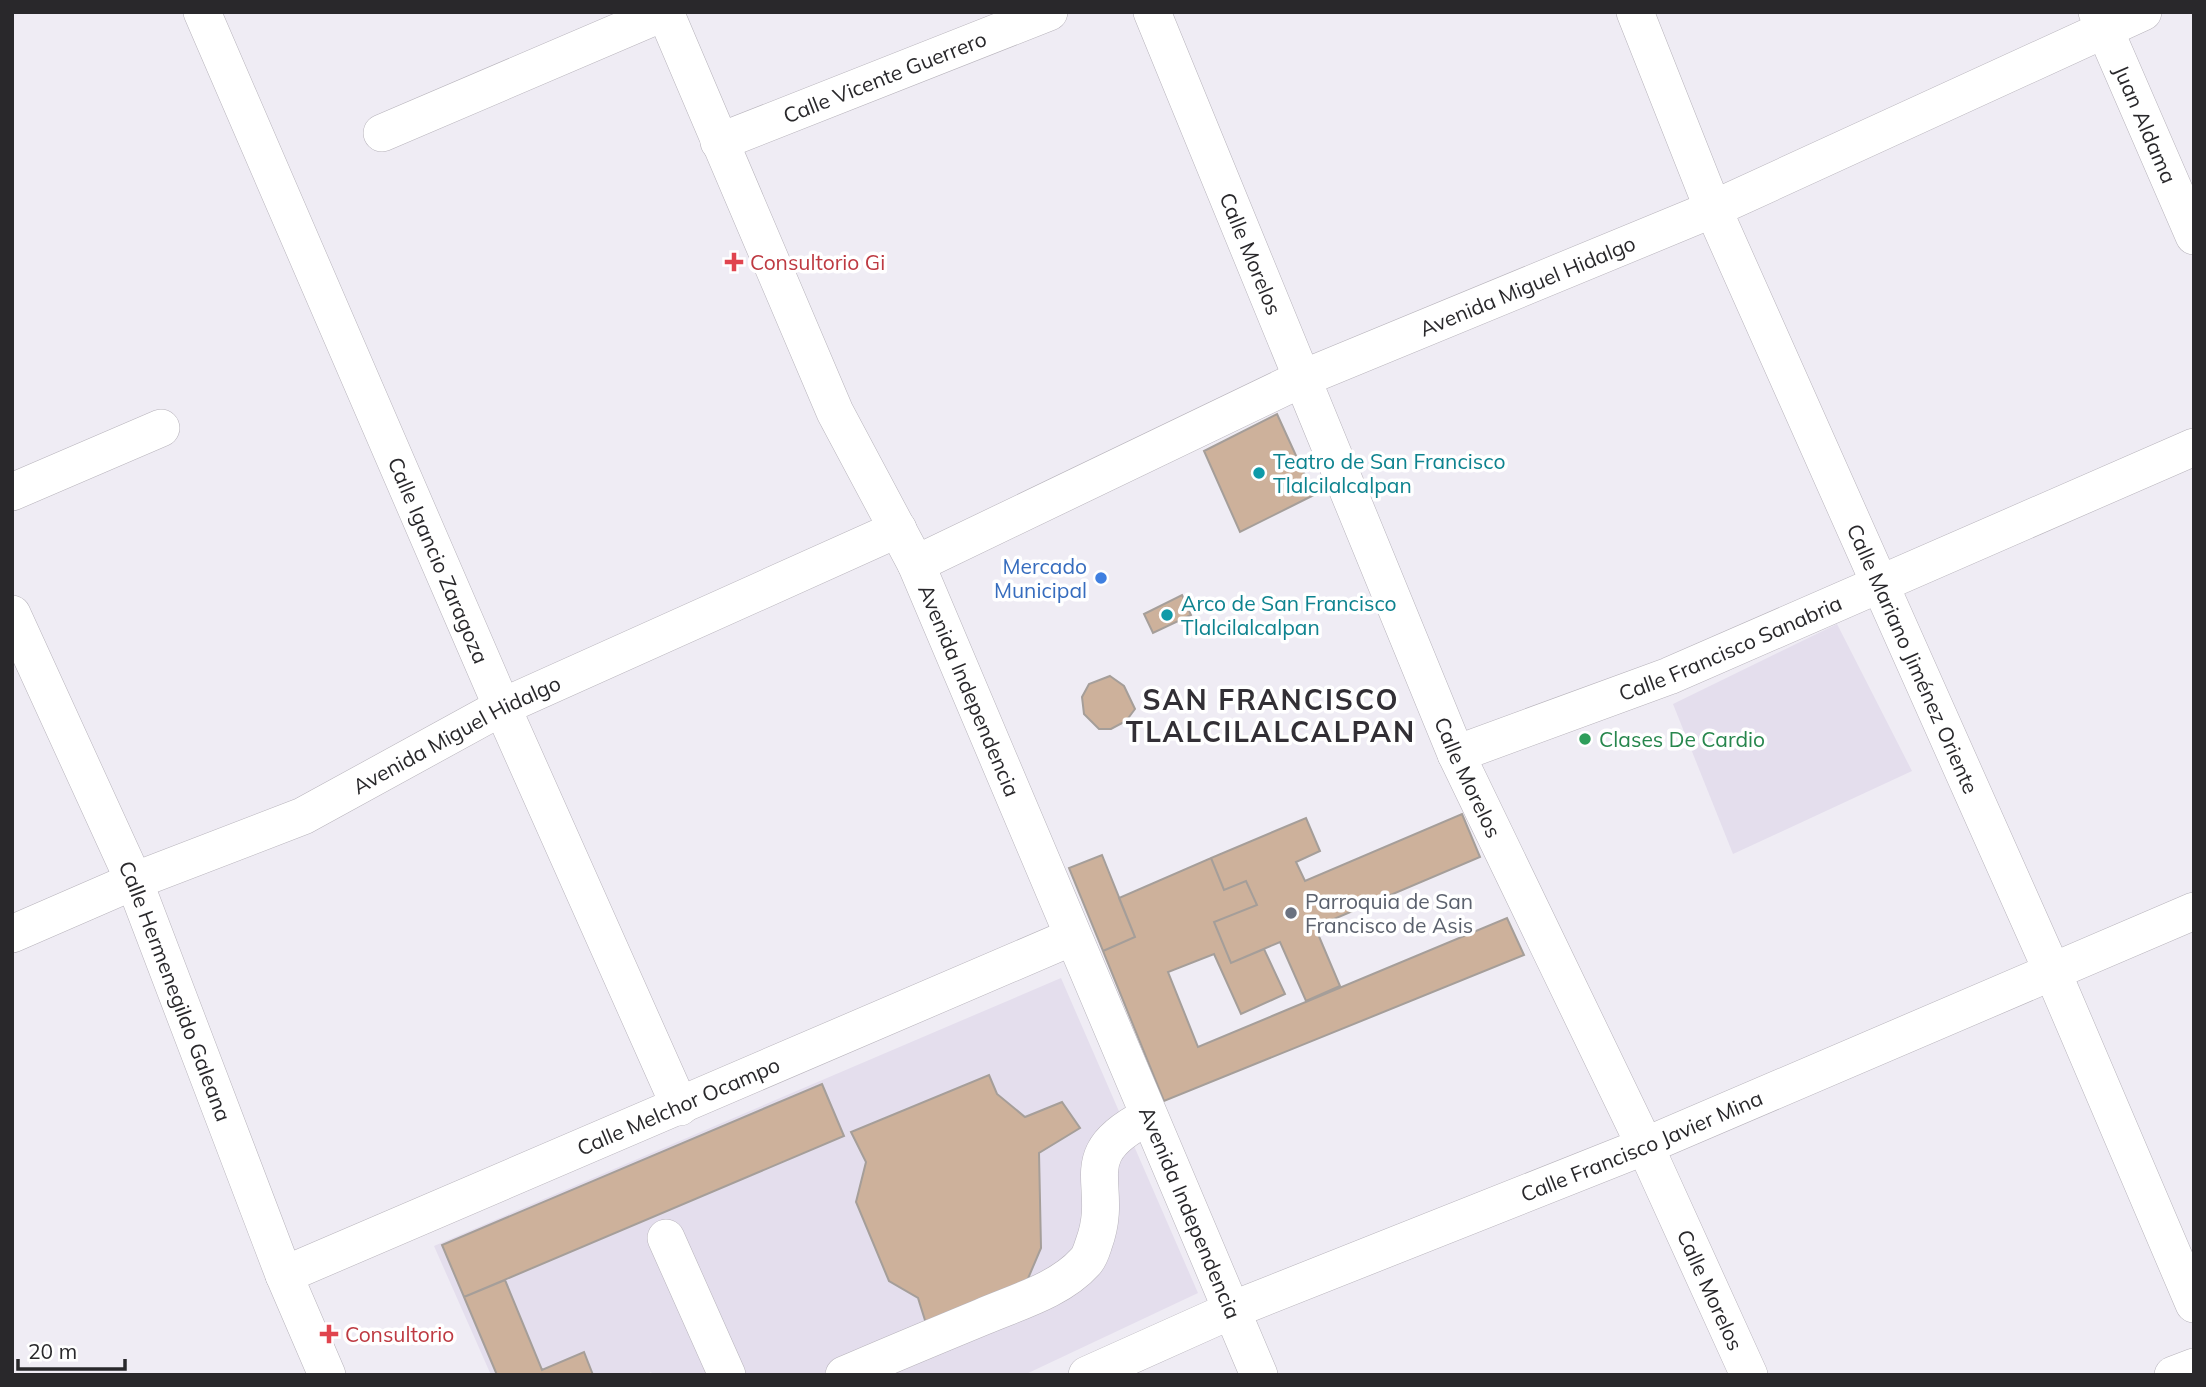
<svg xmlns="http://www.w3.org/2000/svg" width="2206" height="1387" font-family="Mulish,sans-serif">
<rect width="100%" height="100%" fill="#efecf4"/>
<path fill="#e4deed" d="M 1837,624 L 1912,771 L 1733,854 L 1673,704 Z
M 1061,978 L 1198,1293 L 1024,1375 L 653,1375 L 651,1372 L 644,1375 L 491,1375 L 434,1246 Z"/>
<path fill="#cdb19b" stroke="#a59e99" stroke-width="2" d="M 1277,414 L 1314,495 L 1240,532 L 1204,451 Z
M 1182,595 L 1191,615 L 1153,633 L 1144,614 Z
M 1110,676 L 1124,686 L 1135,709 L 1126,721 L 1111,729 L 1099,729 L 1084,714 L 1082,697 L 1089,684 Z
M 1462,814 L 1480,857 L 1315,927 L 1340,986 L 1306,1001 L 1280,942 L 1231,963 L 1214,922 L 1257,905 L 1246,881 L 1224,890 L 1211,858 L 1306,818 L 1320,851 L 1296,862 L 1305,881 Z
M 1102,855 L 1135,937 L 1103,951 L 1069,868 Z
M 1211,858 L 1224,890 L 1246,881 L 1257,905 L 1214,922 L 1231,963 L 1264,949 L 1285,994 L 1241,1014 L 1214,954 L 1168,972 L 1198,1047 L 1507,918 L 1524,955 L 1164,1101 L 1103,951 L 1135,937 L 1119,898 Z
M 989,1075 L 997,1094 L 1025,1117 L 1062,1102 L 1080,1128 L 1039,1153 L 1041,1248 L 1021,1295 L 929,1333 L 918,1298 L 889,1281 L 856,1202 L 866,1162 L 851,1132 Z
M 822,1084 L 844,1136 L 464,1297 L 442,1245 Z
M 505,1280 L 542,1370 L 584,1352 L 593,1375 L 497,1375 L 464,1297 Z"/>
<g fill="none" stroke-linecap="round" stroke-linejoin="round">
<defs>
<g id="minor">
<path id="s1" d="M 202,12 L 502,707 L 680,1107"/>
<path id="s2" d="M 665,12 L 835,412 L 916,564 L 1259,1375"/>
<path id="s3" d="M 1152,12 L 1456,754 L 1645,1146 L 1749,1375"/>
<path id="s4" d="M 1635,12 L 1713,209 L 2052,971 L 2194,1304"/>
<path id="s5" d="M 2097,12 L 2194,236"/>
<path d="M 382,133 L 665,12"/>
<path id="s6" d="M 719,142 L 1049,12"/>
<path d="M 12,492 L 161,428"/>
<path id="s7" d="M 916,564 L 1301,379 L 1713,209 L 2143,12"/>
<path id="s8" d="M 12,614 L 134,881 L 284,1275 L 327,1375"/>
<path id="s9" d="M 1456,754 L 1669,676 L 2194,447"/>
<path id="s10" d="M 12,934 L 134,881 L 303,816 L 502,707 L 898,529"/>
<path d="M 666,1238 L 727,1375"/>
<path id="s11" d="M 284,1275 L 1072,937"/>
<path d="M 844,1375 C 890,1355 936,1336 982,1317 C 1017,1302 1060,1290 1085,1262 C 1090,1257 1092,1249 1094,1243 C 1116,1183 1069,1157 1147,1117"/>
<path id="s12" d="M 1087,1375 L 1232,1310 L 1645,1146 L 2194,911"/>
<path d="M 2173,1375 L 2194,1367"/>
</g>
</defs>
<use href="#minor" stroke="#b7b3bb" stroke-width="38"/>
<use href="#minor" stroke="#fff" stroke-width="37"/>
</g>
<g fill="#e0444e" stroke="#fff" stroke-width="2.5">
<path d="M730.5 251.5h7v7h7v7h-7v7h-7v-7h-7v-7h7z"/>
<path d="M325.5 1323.5h7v7h7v7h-7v7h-7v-7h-7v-7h7z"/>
</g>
<g fill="#0f9aa8" stroke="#fff" stroke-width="2.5">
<circle cx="1259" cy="473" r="7"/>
<circle cx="1167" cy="615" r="7"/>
</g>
<circle fill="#3f7fe0" stroke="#fff" stroke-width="2.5" cx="1101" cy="578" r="7"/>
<circle fill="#2e9e5b" stroke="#fff" stroke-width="2.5" cx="1585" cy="739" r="7"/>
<circle fill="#6b7280" stroke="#fff" stroke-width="2.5" cx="1291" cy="913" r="7"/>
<g text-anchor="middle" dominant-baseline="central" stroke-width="7" stroke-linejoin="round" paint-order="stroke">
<g font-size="21" fill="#29282b" stroke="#fff">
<text stroke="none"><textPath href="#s6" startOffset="178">Calle Vicente Guerrero</textPath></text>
<text stroke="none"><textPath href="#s5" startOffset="122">Juan Aldama</textPath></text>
<text stroke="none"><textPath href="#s3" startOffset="261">Calle Morelos</textPath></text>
<text stroke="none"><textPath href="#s7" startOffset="672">Avenida Miguel Hidalgo</textPath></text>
<text stroke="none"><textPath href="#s1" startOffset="597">Calle Igancio Zaragoza</textPath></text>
<text stroke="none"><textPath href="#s9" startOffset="294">Calle Francisco Sanabria</textPath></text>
<text stroke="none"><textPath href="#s4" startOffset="704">Calle Mariano Jiménez Oriente</textPath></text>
<text stroke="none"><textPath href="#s2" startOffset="744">Avenida Independencia</textPath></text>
<text stroke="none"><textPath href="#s10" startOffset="488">Avenida Miguel Hidalgo</textPath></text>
<text stroke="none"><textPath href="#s3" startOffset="828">Calle Morelos</textPath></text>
<text stroke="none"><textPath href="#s8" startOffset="411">Calle Hermenegildo Galeana</textPath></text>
<text stroke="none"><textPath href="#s11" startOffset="429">Calle Melchor Ocampo</textPath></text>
<text stroke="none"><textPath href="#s12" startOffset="600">Calle Francisco Javier Mina</textPath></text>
<text stroke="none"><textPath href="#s2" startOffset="1311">Avenida Independencia</textPath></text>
<text stroke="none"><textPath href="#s3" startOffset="1395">Calle Morelos</textPath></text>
</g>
<g font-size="21" fill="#be3a42" stroke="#fff" text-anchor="start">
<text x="750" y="262">Consultorio Gi</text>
<text x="345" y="1334">Consultorio</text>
</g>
<g font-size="21" fill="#0d838f" stroke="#fff" text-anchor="start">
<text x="1273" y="461">Teatro de San Francisco<tspan x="1273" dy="24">Tlalcilalcalpan</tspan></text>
<text x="1181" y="603">Arco de San Francisco<tspan x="1181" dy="24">Tlalcilalcalpan</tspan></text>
</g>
<g font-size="21" fill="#366cbe" stroke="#fff" text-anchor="end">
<text x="1087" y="566">Mercado<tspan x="1087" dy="24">Municipal</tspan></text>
</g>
<g font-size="21" fill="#27864d" stroke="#fff" text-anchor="start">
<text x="1599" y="739">Clases De Cardio</text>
</g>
<g font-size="21" fill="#5b616d" stroke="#fff" text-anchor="start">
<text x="1305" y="901">Parroquia de San<tspan x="1305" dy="24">Francisco de Asis</tspan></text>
</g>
<g font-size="28" font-weight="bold" letter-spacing="2" fill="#322f35" stroke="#fff">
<text x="1271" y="699">SAN FRANCISCO<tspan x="1271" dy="32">TLALCILALCALPAN</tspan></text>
</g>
</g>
<rect width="2206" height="1387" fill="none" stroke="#29282b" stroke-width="28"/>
<path d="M18 1359v10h107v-10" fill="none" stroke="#29282b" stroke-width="3.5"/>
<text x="28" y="1359" font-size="21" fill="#29282b" stroke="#ffffff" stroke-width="5" paint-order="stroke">20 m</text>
</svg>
